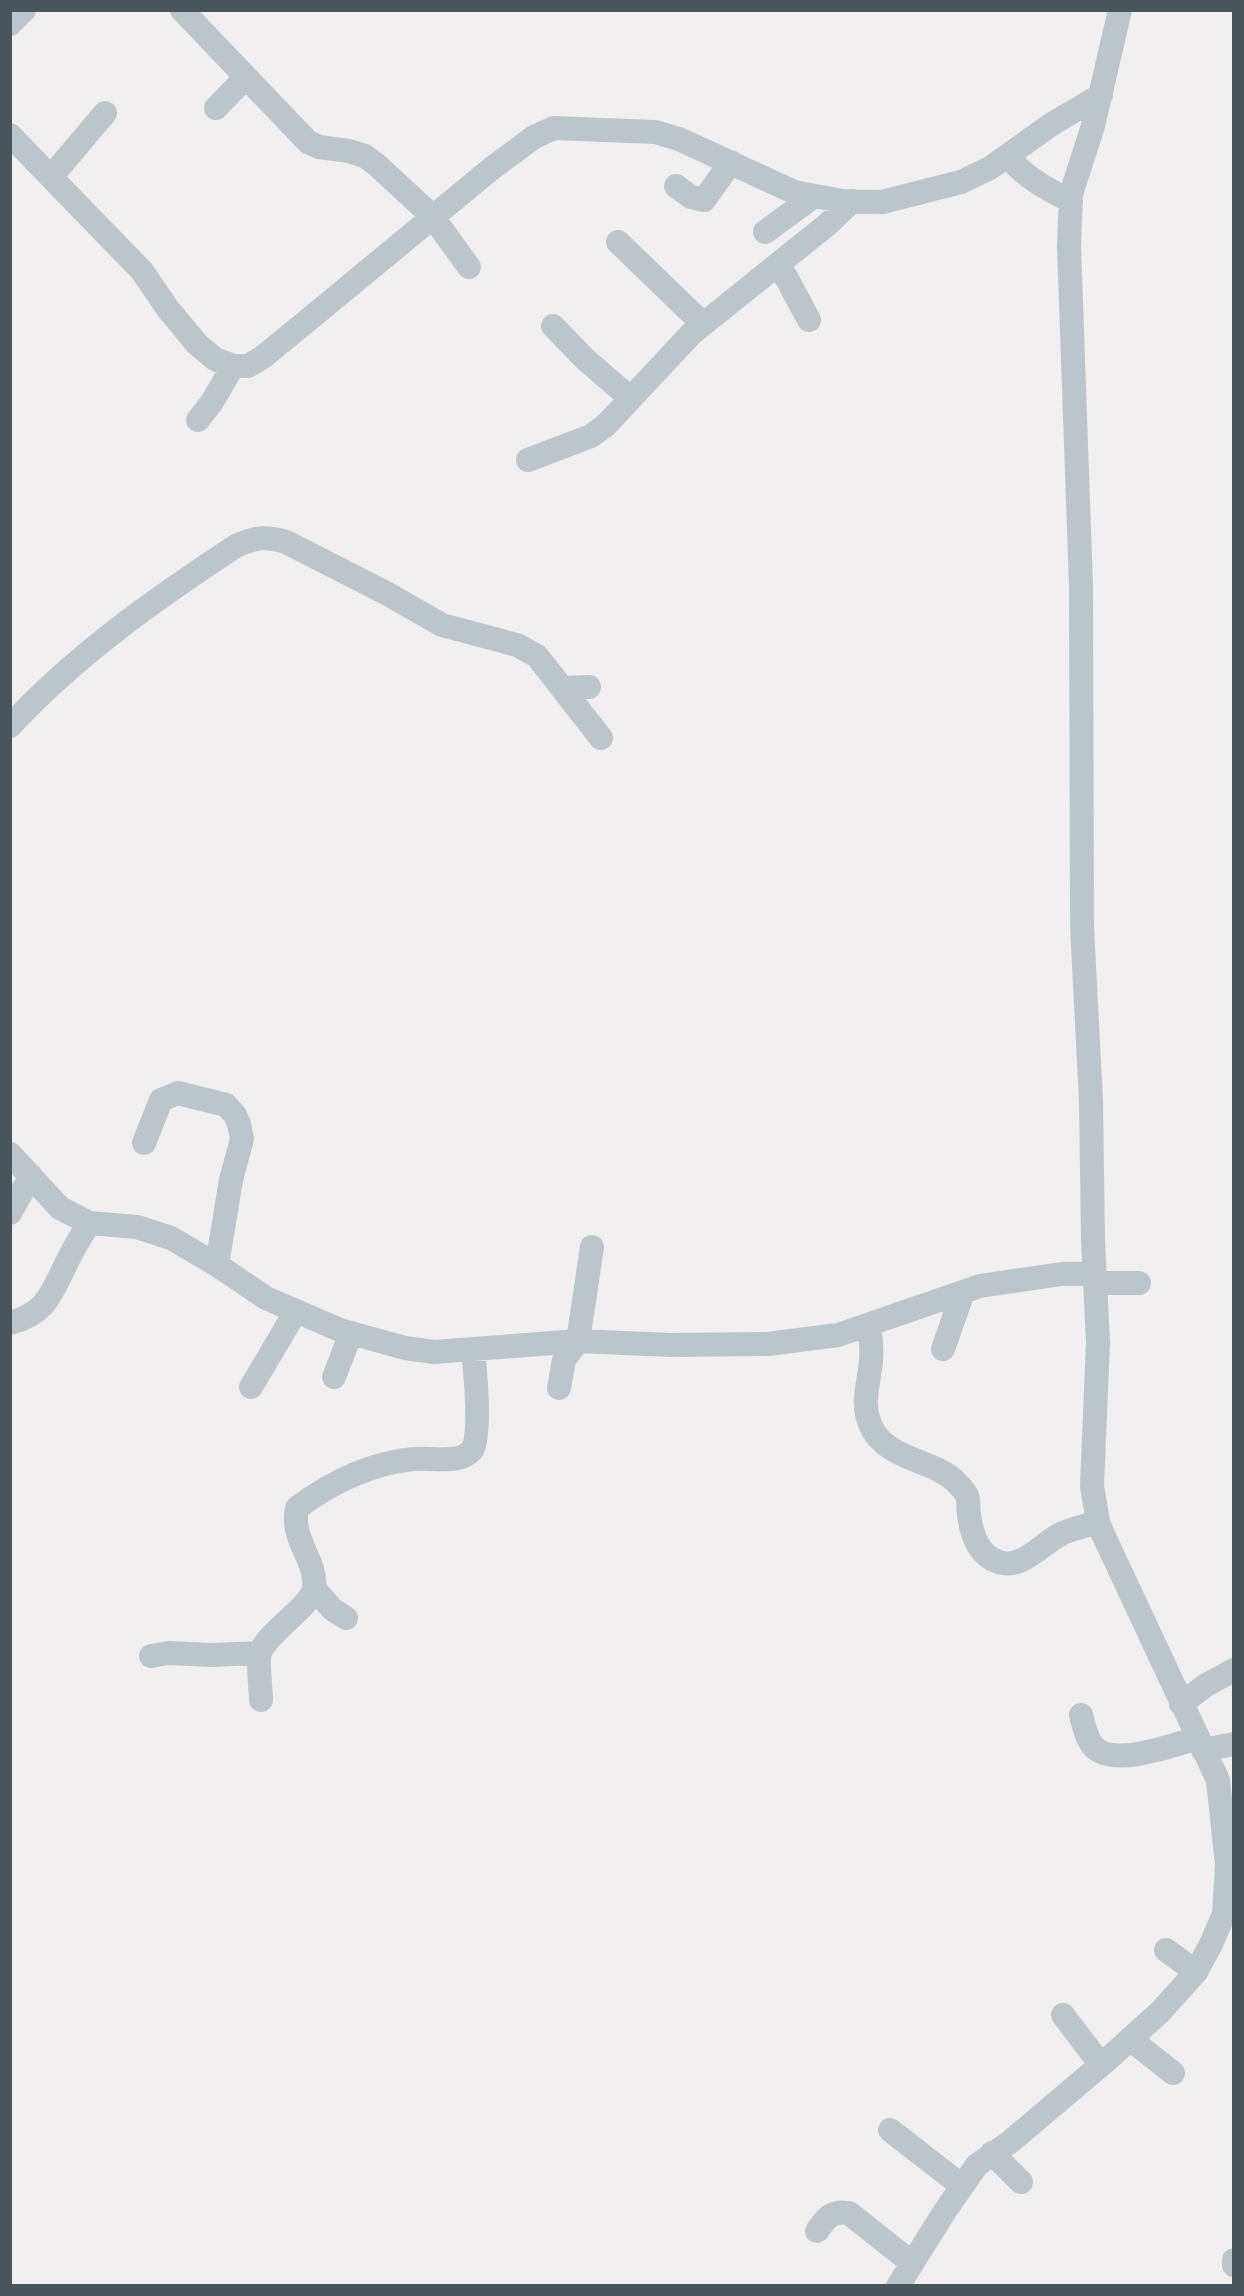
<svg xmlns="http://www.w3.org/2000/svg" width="1244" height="2296" font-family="'DM Sans',sans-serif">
<rect width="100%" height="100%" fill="#f1eff0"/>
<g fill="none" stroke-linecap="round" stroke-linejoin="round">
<path stroke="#bcc6ca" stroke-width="24" d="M 182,10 L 308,142 L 319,147 L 349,151 L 365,156 L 378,166 L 432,216 L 469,267
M 10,24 L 24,10
M 216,108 L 245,78
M 10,135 L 142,271 L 168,309 L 197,344 L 215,359 L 233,366 L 248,366 L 263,357 L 307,321 L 491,169 L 534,137 L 554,128 L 655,132 L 679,139 L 794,192 L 842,201 L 882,202 L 961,182 L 990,168 L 1052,124 L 1101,95
M 1007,156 C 1025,177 1046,189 1071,201
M 51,177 L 105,113
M 676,186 L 691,197 L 704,200 L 731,162
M 765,232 L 814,196
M 618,242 L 703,324
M 779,264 L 809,320
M 553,326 L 585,359 L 630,398
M 198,420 L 212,402 L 233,366
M 528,460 L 591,436 L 606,425 L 691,334 L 828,224 L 852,201
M 562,688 L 589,687
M 10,726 C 76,655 155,599 236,546 C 256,537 265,536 286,542 L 386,593 L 442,625 L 517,645 L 537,656 L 601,738
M 144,1143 L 161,1100 L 178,1093 L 226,1105 L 235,1115 L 239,1124 L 242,1139 L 231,1180 L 217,1265
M 10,1154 L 60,1208 L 89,1223 L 137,1227 L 171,1238 L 217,1265 L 266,1298 L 340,1330 L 405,1348 L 434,1352 L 578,1341 L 671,1345 L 768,1344 L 838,1335 L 980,1286 L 1062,1274 L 1094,1273
M 10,1213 L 31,1176
M 1095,1283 L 1139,1283
M 10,1323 C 48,1313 52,1291 68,1260 C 74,1247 82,1235 89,1223
M 869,1325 C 871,1337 872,1349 871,1361 C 869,1384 861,1402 870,1424 C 884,1460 933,1459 956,1482 C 959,1485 965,1491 967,1496 C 969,1501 968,1509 969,1514 C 971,1535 980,1559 1003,1563 C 1023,1567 1043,1544 1059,1535 C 1070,1529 1085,1526 1098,1522
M 943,1349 L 963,1292
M 334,1377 L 351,1333
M 251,1387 L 296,1311
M 559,1388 L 564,1360 L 578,1341 L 592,1247
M 314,1588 L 332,1609 L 346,1618
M 151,1656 L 168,1653 L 211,1655 L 260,1653
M 261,1700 C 261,1689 257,1662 260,1653 C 267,1632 311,1607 314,1588 C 317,1559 290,1540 297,1508 C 332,1482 370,1463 414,1459 C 431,1457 460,1465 472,1450 C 482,1437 475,1369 473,1350
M 1181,1704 L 1206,1685 L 1234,1670
M 1081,1715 C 1084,1726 1087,1742 1096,1749 C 1118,1766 1173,1745 1198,1738
M 1203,1750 L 1234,1744
M 1166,1950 L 1196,1972
M 1063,2015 L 1101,2065
M 1130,2039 L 1173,2073
M 890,2130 L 962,2186
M 992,2153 L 1021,2182
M 817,2231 C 826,2218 832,2210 849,2213 L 912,2263
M 1234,2260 L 1234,2265
M 898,2286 L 945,2211 L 977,2165 L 1010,2142 L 1108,2059 L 1160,2012 L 1196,1972 L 1211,1944 L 1224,1914 L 1227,1865 L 1218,1780 L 1102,1532 L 1098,1522 L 1092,1486 L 1098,1342 L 1093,1240 L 1091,1100 L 1082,927 L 1081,586 L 1069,246 L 1071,194 L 1093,126 L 1120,10"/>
</g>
<rect width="1244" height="2296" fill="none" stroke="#49555a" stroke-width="24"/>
</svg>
